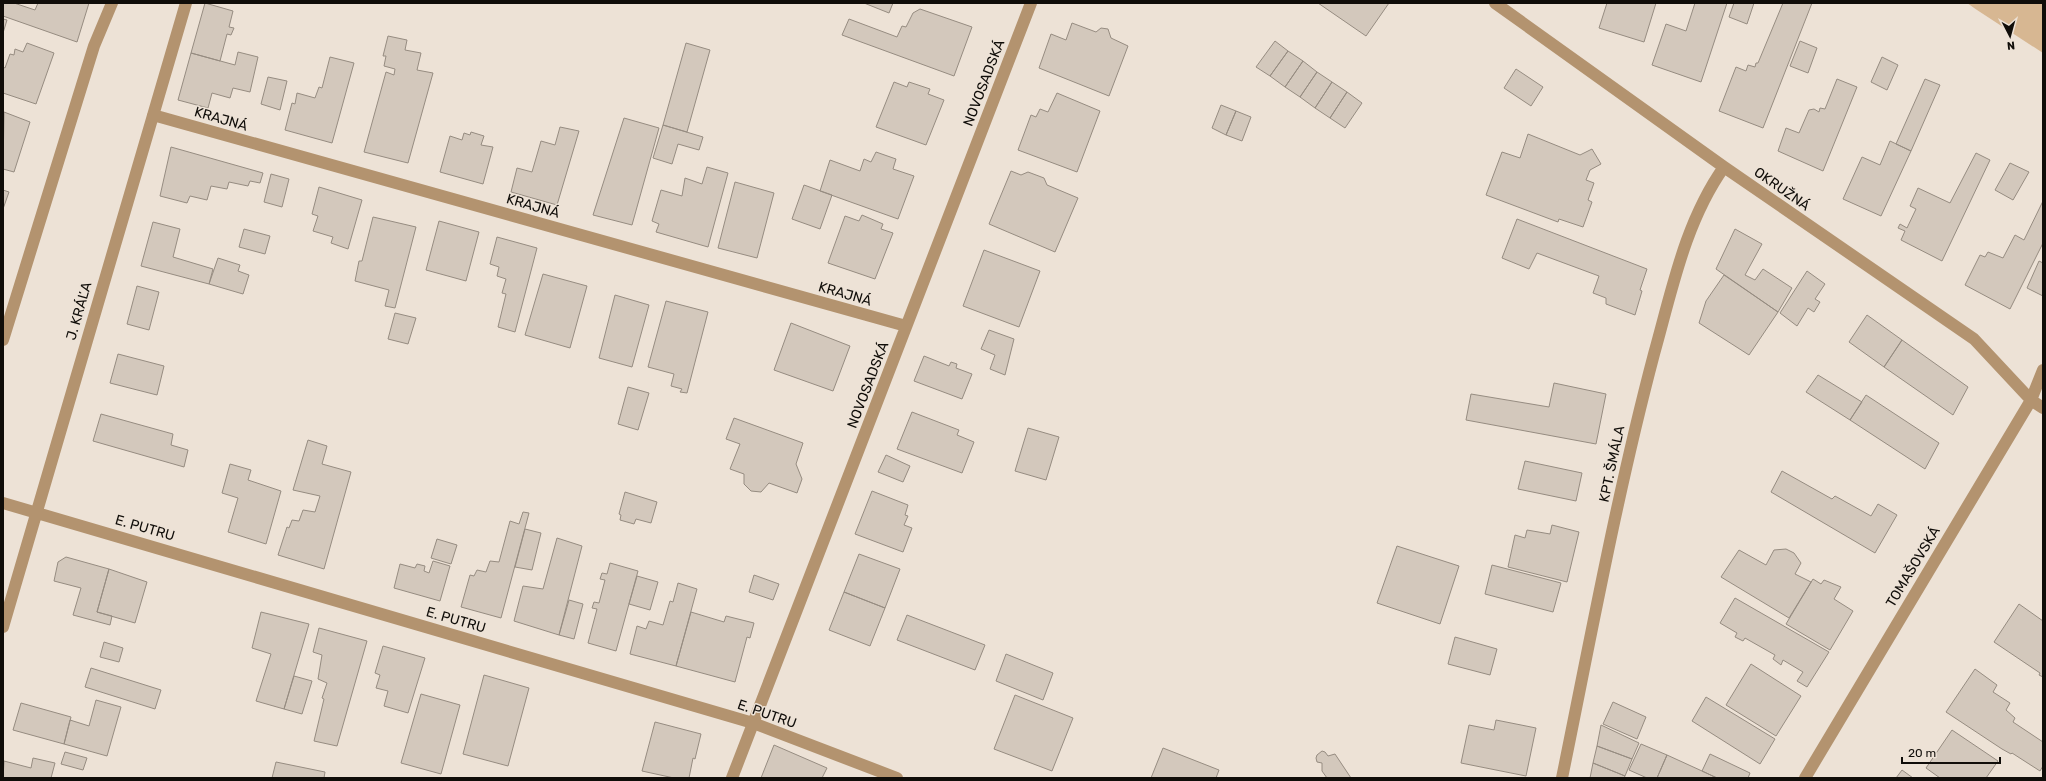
<svg xmlns="http://www.w3.org/2000/svg" width="2046" height="781" font-family="Rubik,sans-serif">
<rect width="100%" height="100%" fill="#ede2d6"/>
<path fill="#d7b792" d="M 1967,3 L 2043,3 L 2043,53 L 1977,10 Z"/>
<path fill="#d3c8bc" stroke="#968c81" d="M 3,3 L 14,3 L 35,10 L 38,3 L 89,3 L 77,42 L 3,16 Z
M 205,3 L 233,11 L 229,27 L 234,28 L 231,35 L 227,34 L 220,61 L 191,53 Z
M 864,3 L 893,3 L 889,13 Z
M 1318,3 L 1389,3 L 1366,36 Z
M 1607,3 L 1656,3 L 1644,42 L 1599,28 Z
M 1695,3 L 1727,3 L 1701,82 L 1652,65 L 1666,24 L 1686,31 Z
M 1734,3 L 1754,3 L 1747,24 L 1729,17 Z
M 1783,3 L 1812,3 L 1763,128 L 1719,111 L 1736,67 L 1746,71 L 1748,65 L 1755,67 L 1756,63 L 1758,63 Z
M 920,9 L 972,27 L 954,76 L 842,35 L 849,19 L 897,37 L 902,26 L 906,27 L 913,13 Z
M 3,19 L 7,20 L 3,33 Z
M 1072,23 L 1096,32 L 1101,28 L 1108,29 L 1111,38 L 1128,46 L 1109,96 L 1039,68 L 1051,34 L 1066,40 Z
M 388,36 L 407,40 L 405,50 L 421,53 L 417,70 L 433,73 L 408,163 L 364,152 L 386,72 L 394,75 L 395,69 L 384,66 L 386,56 L 383,56 Z
M 1275,41 L 1288,51 L 1270,76 L 1256,67 Z
M 1800,41 L 1817,48 L 1808,73 L 1790,66 Z
M 27,43 L 54,53 L 36,104 L 3,93 L 3,67 L 5,68 L 10,54 L 14,55 L 15,49 L 23,52 Z
M 686,43 L 710,50 L 687,132 L 663,125 Z
M 1288,51 L 1303,61 L 1285,87 L 1270,76 Z
M 238,52 L 258,57 L 250,92 L 233,88 L 230,98 L 212,93 L 208,108 L 178,100 L 191,53 L 235,65 Z
M 330,57 L 354,63 L 332,143 L 285,130 L 292,103 L 295,104 L 297,93 L 315,98 L 319,87 L 322,88 Z
M 1882,57 L 1898,65 L 1887,90 L 1871,82 Z
M 1303,61 L 1317,72 L 1300,97 L 1285,87 Z
M 1516,69 L 1543,87 L 1531,106 L 1504,88 Z
M 1317,72 L 1332,82 L 1315,108 L 1300,97 Z
M 268,77 L 287,81 L 280,110 L 261,104 Z
M 1837,79 L 1857,87 L 1823,171 L 1778,151 L 1786,128 L 1799,133 L 1809,110 L 1814,109 L 1819,112 L 1820,108 L 1825,109 Z
M 1925,79 L 1940,85 L 1911,151 L 1896,144 Z
M 894,82 L 907,87 L 909,82 L 930,89 L 928,94 L 944,100 L 926,145 L 876,127 Z
M 1332,82 L 1347,92 L 1330,118 L 1315,108 Z
M 1347,92 L 1362,103 L 1345,128 L 1330,118 Z
M 1057,93 L 1100,111 L 1077,172 L 1018,150 L 1031,115 L 1036,117 L 1040,109 L 1048,112 Z
M 1221,105 L 1236,111 L 1226,135 L 1212,128 Z
M 1236,111 L 1251,117 L 1242,141 L 1226,135 Z
M 4,112 L 30,122 L 14,172 L 3,169 Z
M 624,118 L 659,128 L 632,225 L 593,215 Z
M 663,125 L 703,137 L 699,150 L 678,144 L 672,164 L 653,158 Z
M 560,127 L 579,131 L 557,205 L 511,192 L 517,168 L 532,172 L 541,141 L 555,145 Z
M 471,132 L 484,136 L 481,145 L 493,147 L 483,184 L 440,172 L 450,136 L 462,140 L 464,133 L 470,135 Z
M 1528,134 L 1580,155 L 1592,149 L 1601,164 L 1590,170 L 1586,180 L 1594,183 L 1588,200 L 1592,202 L 1583,227 L 1559,219 L 1558,222 L 1486,195 L 1502,152 L 1520,158 Z
M 1890,141 L 1911,151 L 1881,216 L 1843,199 L 1862,157 L 1880,165 Z
M 171,147 L 263,173 L 260,183 L 250,181 L 248,186 L 229,182 L 227,189 L 211,186 L 207,200 L 190,196 L 187,203 L 160,196 Z
M 876,152 L 896,159 L 893,169 L 914,176 L 898,219 L 820,191 L 830,160 L 860,171 L 864,159 L 871,162 Z
M 1976,153 L 1990,160 L 1942,261 L 1901,240 L 1905,231 L 1898,228 L 1900,224 L 1907,228 L 1916,209 L 1910,206 L 1918,188 L 1950,203 Z
M 2010,163 L 2029,172 L 2013,200 L 1995,190 Z
M 707,167 L 728,173 L 708,247 L 656,232 L 659,224 L 652,221 L 661,190 L 682,196 L 685,178 L 702,184 Z
M 1011,171 L 1021,175 L 1028,172 L 1044,178 L 1047,185 L 1078,198 L 1055,252 L 989,224 Z
M 271,174 L 289,179 L 282,207 L 264,202 Z
M 735,182 L 774,193 L 757,258 L 718,248 Z
M 804,185 L 832,195 L 820,229 L 792,219 Z
M 319,187 L 362,200 L 348,249 L 331,243 L 333,237 L 313,231 L 318,216 L 312,214 Z
M 3,190 L 9,192 L 3,209 Z
M 2043,201 L 2043,243 L 2010,309 L 1965,285 L 1980,255 L 1985,257 L 1988,252 L 2003,258 L 2015,235 L 2024,240 Z
M 862,215 L 883,224 L 881,229 L 893,233 L 875,279 L 828,263 L 845,216 L 859,221 Z
M 373,217 L 416,227 L 395,308 L 385,306 L 389,290 L 355,281 L 359,261 L 362,261 Z
M 1517,219 L 1647,269 L 1640,290 L 1642,291 L 1635,315 L 1606,304 L 1606,298 L 1593,293 L 1599,276 L 1537,253 L 1529,269 L 1502,258 Z
M 439,221 L 479,232 L 466,281 L 426,270 Z
M 153,222 L 180,229 L 173,257 L 213,269 L 209,284 L 141,266 Z
M 244,229 L 270,236 L 265,254 L 239,247 Z
M 1735,229 L 1762,244 L 1745,275 L 1755,280 L 1763,269 L 1792,288 L 1778,312 L 1716,269 Z
M 497,237 L 537,248 L 515,332 L 498,327 L 506,294 L 502,293 L 506,279 L 497,276 L 499,267 L 490,264 Z
M 984,250 L 1040,271 L 1019,327 L 963,306 Z
M 218,258 L 240,265 L 238,271 L 249,275 L 243,294 L 209,284 Z
M 2039,261 L 2043,263 L 2043,296 L 2027,288 Z
M 1807,271 L 1825,284 L 1815,299 L 1820,302 L 1814,312 L 1808,308 L 1797,326 L 1780,313 Z
M 543,274 L 587,286 L 570,348 L 525,335 Z
M 1724,275 L 1778,312 L 1749,355 L 1699,323 L 1706,301 Z
M 137,286 L 159,292 L 149,330 L 127,324 Z
M 615,295 L 649,305 L 632,367 L 599,358 Z
M 666,301 L 708,312 L 687,393 L 680,392 L 682,389 L 671,386 L 674,374 L 648,367 Z
M 395,313 L 416,318 L 408,344 L 388,339 Z
M 1867,315 L 1902,340 L 1884,367 L 1849,342 Z
M 791,323 L 850,346 L 833,391 L 774,370 Z
M 989,330 L 1014,339 L 1005,375 L 990,369 L 995,355 L 981,349 Z
M 1902,340 L 1968,387 L 1953,415 L 1884,367 Z
M 118,354 L 164,366 L 157,395 L 110,383 Z
M 924,356 L 949,366 L 951,362 L 957,364 L 956,368 L 972,374 L 962,399 L 914,381 Z
M 1818,375 L 1862,402 L 1850,420 L 1806,392 Z
M 1554,383 L 1606,394 L 1596,444 L 1466,420 L 1471,394 L 1549,407 Z
M 628,387 L 649,393 L 638,430 L 618,424 Z
M 1866,395 L 1939,443 L 1925,469 L 1850,420 Z
M 912,412 L 959,430 L 957,435 L 974,442 L 962,473 L 897,449 Z
M 101,414 L 173,434 L 171,445 L 188,450 L 184,467 L 93,441 Z
M 734,418 L 803,443 L 796,464 L 802,479 L 797,493 L 769,483 L 761,492 L 751,491 L 744,484 L 744,474 L 730,469 L 740,444 L 726,439 Z
M 1028,428 L 1059,437 L 1046,480 L 1015,471 Z
M 308,440 L 327,446 L 322,464 L 351,472 L 324,569 L 278,555 L 287,527 L 289,528 L 292,520 L 299,521 L 303,510 L 315,512 L 320,496 L 293,490 Z
M 886,455 L 910,466 L 903,482 L 878,472 Z
M 1525,461 L 1582,473 L 1576,501 L 1518,489 Z
M 230,464 L 251,470 L 248,480 L 281,491 L 266,544 L 228,532 L 238,498 L 222,493 Z
M 1782,471 L 1832,499 L 1835,496 L 1871,516 L 1878,504 L 1897,515 L 1875,553 L 1771,492 Z
M 872,491 L 908,505 L 905,515 L 908,516 L 904,525 L 912,528 L 903,552 L 855,534 Z
M 625,492 L 657,502 L 651,523 L 636,519 L 634,524 L 620,520 L 621,515 L 619,514 Z
M 523,512 L 529,513 L 501,618 L 461,607 L 470,575 L 474,576 L 477,570 L 486,572 L 490,561 L 499,562 L 510,521 L 519,524 Z
M 1552,525 L 1579,532 L 1567,582 L 1508,567 L 1515,535 L 1525,538 L 1527,530 L 1550,534 Z
M 525,529 L 541,533 L 532,570 L 515,567 Z
M 557,538 L 582,546 L 559,635 L 514,621 L 523,586 L 543,589 Z
M 437,539 L 457,545 L 451,564 L 431,558 Z
M 1397,546 L 1459,566 L 1440,624 L 1377,603 Z
M 1786,549 L 1794,553 L 1801,563 L 1795,574 L 1811,582 L 1789,618 L 1721,577 L 1739,550 L 1766,565 L 1774,550 Z
M 859,554 L 900,569 L 885,608 L 844,592 Z
M 66,557 L 109,569 L 97,612 L 112,616 L 110,625 L 73,615 L 81,588 L 54,581 L 58,562 Z
M 433,561 L 450,566 L 440,601 L 394,588 L 400,564 L 415,568 L 417,564 L 425,566 L 424,571 L 429,573 Z
M 610,563 L 638,571 L 616,651 L 588,643 L 597,609 L 592,608 L 594,602 L 599,603 L 605,580 L 600,579 L 602,573 L 607,574 Z
M 1492,565 L 1561,583 L 1553,612 L 1485,594 Z
M 109,569 L 147,582 L 135,623 L 97,612 Z
M 754,575 L 779,584 L 773,600 L 749,592 Z
M 637,576 L 658,582 L 650,610 L 629,604 Z
M 1813,579 L 1821,584 L 1824,580 L 1841,587 L 1834,599 L 1853,611 L 1830,650 L 1786,624 Z
M 678,583 L 697,589 L 676,666 L 630,654 L 637,626 L 646,629 L 649,621 L 663,625 L 670,601 L 673,602 Z
M 844,592 L 885,608 L 870,646 L 829,630 Z
M 1735,598 L 1829,652 L 1807,687 L 1797,681 L 1803,672 L 1783,660 L 1781,665 L 1773,659 L 1775,655 L 1745,638 L 1743,641 L 1735,637 L 1737,633 L 1720,623 Z
M 569,600 L 583,604 L 574,639 L 559,635 Z
M 2019,604 L 2043,621 L 2043,677 L 2039,675 L 2040,673 L 1994,642 Z
M 261,612 L 309,624 L 284,709 L 256,701 L 271,654 L 252,648 Z
M 691,612 L 724,622 L 726,616 L 754,623 L 750,638 L 747,637 L 735,682 L 676,666 Z
M 907,615 L 985,645 L 975,670 L 897,640 Z
M 319,628 L 367,641 L 337,746 L 314,741 L 324,699 L 322,698 L 327,683 L 318,679 L 322,655 L 313,652 Z
M 1455,637 L 1497,649 L 1490,675 L 1448,664 Z
M 104,642 L 123,648 L 119,662 L 100,657 Z
M 383,646 L 425,658 L 408,713 L 384,706 L 388,691 L 376,688 L 380,675 L 375,673 Z
M 1006,654 L 1053,673 L 1043,700 L 996,681 Z
M 1751,664 L 1801,696 L 1776,736 L 1726,705 Z
M 91,668 L 161,690 L 155,709 L 85,687 Z
M 1975,669 L 1997,685 L 1993,692 L 2010,703 L 2006,710 L 2015,718 L 2013,722 L 2043,742 L 2043,766 L 2040,771 L 2012,753 L 2011,754 L 2002,749 L 1946,712 Z
M 484,675 L 529,688 L 508,766 L 463,754 Z
M 294,676 L 312,681 L 302,714 L 284,709 Z
M 421,694 L 460,705 L 441,774 L 401,763 Z
M 1015,695 L 1073,718 L 1052,771 L 994,749 Z
M 1706,697 L 1775,739 L 1760,764 L 1692,721 Z
M 96,700 L 121,707 L 107,756 L 64,744 L 70,720 L 89,726 Z
M 1613,702 L 1646,717 L 1637,739 L 1603,724 Z
M 21,703 L 71,717 L 64,744 L 13,730 Z
M 1496,720 L 1536,728 L 1526,776 L 1461,763 L 1469,725 L 1494,730 Z
M 655,722 L 701,734 L 695,759 L 693,758 L 689,778 L 674,778 L 642,771 Z
M 1601,725 L 1639,743 L 1632,759 L 1597,746 Z
M 1952,730 L 1998,761 L 1986,778 L 1940,778 L 1926,768 Z
M 1641,744 L 1667,755 L 1657,778 L 1647,778 L 1629,770 Z
M 774,745 L 827,768 L 822,778 L 761,778 Z
M 1597,746 L 1632,759 L 1625,776 L 1593,763 Z
M 1163,748 L 1219,770 L 1216,778 L 1151,778 Z
M 1322,751 L 1325,752 L 1328,756 L 1335,754 L 1351,778 L 1327,778 L 1322,771 L 1322,763 L 1317,762 L 1316,758 L 1317,755 Z
M 65,752 L 87,758 L 83,770 L 61,764 Z
M 1710,754 L 1750,773 L 1748,778 L 1717,778 L 1702,771 Z
M 1667,755 L 1702,771 L 1717,778 L 1657,778 Z
M 33,758 L 55,763 L 51,778 L 3,778 L 4,761 L 31,768 Z
M 276,762 L 325,772 L 324,778 L 272,778 Z
M 1593,763 L 1625,776 L 1624,778 L 1590,778 Z
M 1902,770 L 1913,778 L 1896,778 Z"/>
<g fill="none" stroke-linecap="round" stroke-linejoin="round">
<path stroke="#b3936f" stroke-width="12" d="M 1495,3 L 1724,167 L 1974,339 L 2031,400 L 2043,408
M 153,115 L 906,326
M 3,340 L 94,46 L 112,3
M 3,503 L 753,723 L 897,778
M 3,627 L 186,3
M 732,778 L 1031,3
M 1562,778 C 1591,636 1617,494 1654,354 C 1672,290 1685,222 1724,167
M 1805,778 L 2031,400 L 2043,370"/>
</g>
<g text-anchor="middle" dominant-baseline="central" stroke-width="3" stroke-linejoin="round" paint-order="stroke">
<g font-size="14" fill="#100d09" stroke="#ede2d6">
<text transform="translate(984 83) rotate(-69)">NOVOSADSKÁ</text>
<text transform="translate(221 119) rotate(16)">KRAJNÁ</text>
<text transform="translate(1782 189) rotate(35)">OKRUŽNÁ</text>
<text transform="translate(533 206) rotate(16)">KRAJNÁ</text>
<text transform="translate(845 294) rotate(16)">KRAJNÁ</text>
<text transform="translate(79 311) rotate(-74)">J. KRÁĽA</text>
<text transform="translate(868 385) rotate(-69)">NOVOSADSKÁ</text>
<text transform="translate(1612 464) rotate(-78)">KPT. ŠMÁLA</text>
<text transform="translate(145 528) rotate(16)">E. PUTRU</text>
<text transform="translate(1913 567) rotate(-59)">TOMAŠOVSKÁ</text>
<text transform="translate(456 620) rotate(16)">E. PUTRU</text>
<text transform="translate(767 714) rotate(19)">E. PUTRU</text>
</g>
</g>
<rect width="2046" height="781" fill="none" stroke="#100d09" stroke-width="8"/>
<g transform="translate(2010 36) rotate(174)" stroke="#ede2d6" stroke-width="3" paint-order="stroke">
<path d="M0-3L7 15L0 10L-7 15Z" fill="#100d09"/>
<text y="-6" font-size="11" font-weight="bold" text-anchor="middle" fill="#100d09">N</text>
</g>
<path d="M1902 757v6h98v-6" fill="none" stroke="#100d09" stroke-width="2"/>
<text x="1908" y="757" font-size="12" fill="#100d09" stroke="#ede2d6" stroke-width="3" paint-order="stroke">20 m</text>
</svg>
